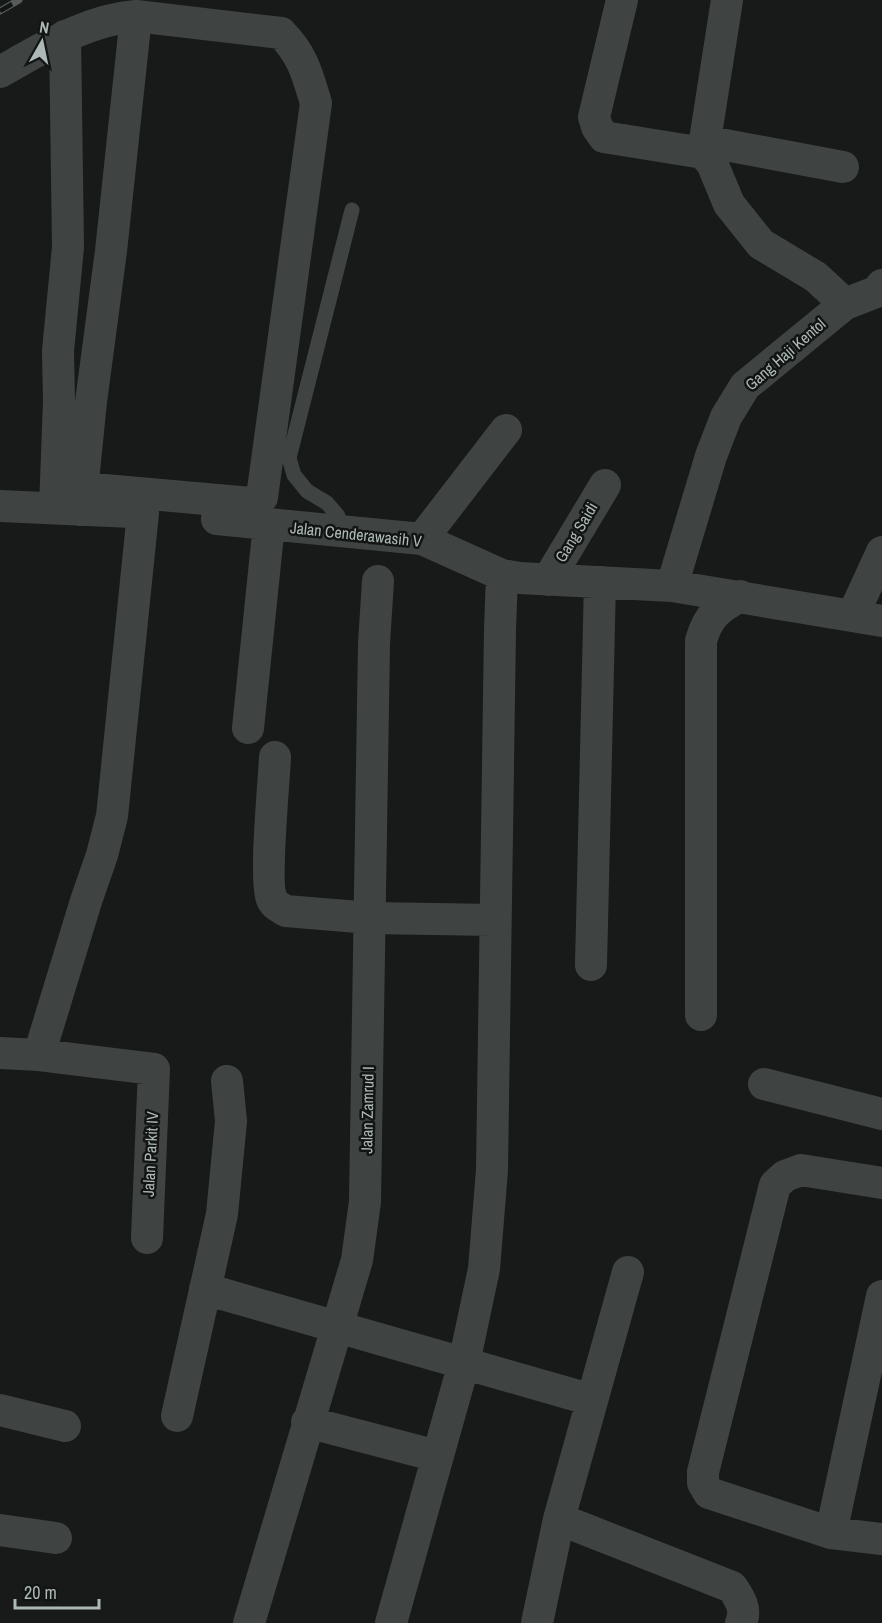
<svg xmlns="http://www.w3.org/2000/svg" width="882" height="1623" font-family="'Archivo Narrow',sans-serif">
<rect width="100%" height="100%" fill="#181a1a"/>
<g fill="none" stroke-linecap="round" stroke-linejoin="round">
<path stroke="#3f4443" stroke-width="15" d="M 340,531 L 338,516 L 327,503 L 307,491 L 294,475 L 289,458 L 352,210"/>
<path stroke="#3f4443" stroke-width="32" d="M 622,0 L 594,117 L 597,127 L 604,137 L 703,153 L 712,163 L 729,204 L 761,244 L 816,277 L 845,304
M 0,72 C 43,48 86,20 136,16 L 281,33 C 303,55 307,74 316,103 L 262,497 L 251,503 L 82,488
M 704,141 L 843,167
M 703,153 L 727,0
M 0,506 L 132,512
M 55,508 L 59,401 L 58,351 L 68,247 L 65,36
M 80,510 L 91,402 L 111,251 L 136,16
M 217,519 L 422,539 L 502,575 L 520,578 L 672,586 L 882,621
M 422,539 L 506,430
M 548,580 L 605,485
M 672,586 L 711,456 L 726,417 L 745,386 L 845,304 L 876,292 L 882,285
M 853,615 L 882,552
M 248,728 L 269,524
M 275,757 C 274,781 264,884 272,899 C 274,905 281,908 286,911 L 370,918 L 495,920
M 591,965 L 600,582
M 701,1015 L 701,641 C 708,615 718,609 740,596
M 0,1053 L 39,1055 L 154,1069 L 147,1238
M 39,1055 L 86,901 L 102,855 L 112,816 L 143,513
M 764,1084 L 882,1114
M 882,1183 L 801,1170 L 785,1176 L 775,1185 L 703,1472 L 703,1483 L 709,1493 L 831,1533 L 882,1539
M 205,1289 L 592,1400
M 0,1410 L 65,1426
M 177,1416 L 222,1214 L 231,1121 L 227,1081
M 307,1422 L 437,1456
M 559,1519 L 732,1587 C 740,1599 747,1609 741,1623
M 0,1530 L 56,1538
M 831,1533 L 882,1296
M 249,1623 L 357,1260 L 365,1202 L 374,643 L 378,581
M 391,1623 L 464,1363 L 484,1269 L 492,1170 L 500,629 L 502,575
M 537,1623 L 559,1519 L 628,1272"/>
<defs>
<path id="rail" d="M 0,11 L 19,0"/>
</defs>
<use href="#rail" stroke="#555c5a" stroke-width="7"/>
<use href="#rail" stroke="#131515" stroke-width="4.5" stroke-dasharray="14" stroke-linecap="butt"/>
</g>
<g text-anchor="middle" dominant-baseline="central" stroke-width="5" stroke-linejoin="round" paint-order="stroke">
<g font-size="16" fill="#acb9b6" stroke="#131515">
<text transform="translate(785 354) rotate(-41)">Gang Haji Kentol</text>
<text transform="translate(576 532) rotate(-59)">Gang Saidi</text>
<text transform="translate(356 534) rotate(6)">Jalan Cenderawasih V</text>
<text transform="translate(367 1110) rotate(-89)">Jalan Zamrud I</text>
<text transform="translate(150 1154) rotate(-87)">Jalan Parkit IV</text>
</g>
</g>
<g transform="translate(42 42) rotate(9)" stroke="#131515" stroke-width="4.5" paint-order="stroke">
<path d="M0-4.5L10 22L0 15L-10 22Z" fill="#acb9b6"/>
<text y="-9" font-size="16" font-weight="bold" text-anchor="middle" fill="#acb9b6">N</text>
</g>
<path d="M15 1599v9h84v-9" fill="none" stroke="#acb9b6" stroke-width="3"/>
<text x="24" y="1599" font-size="18" fill="#acb9b6" stroke="#131515" stroke-width="4.5" paint-order="stroke">20 m</text>
</svg>
